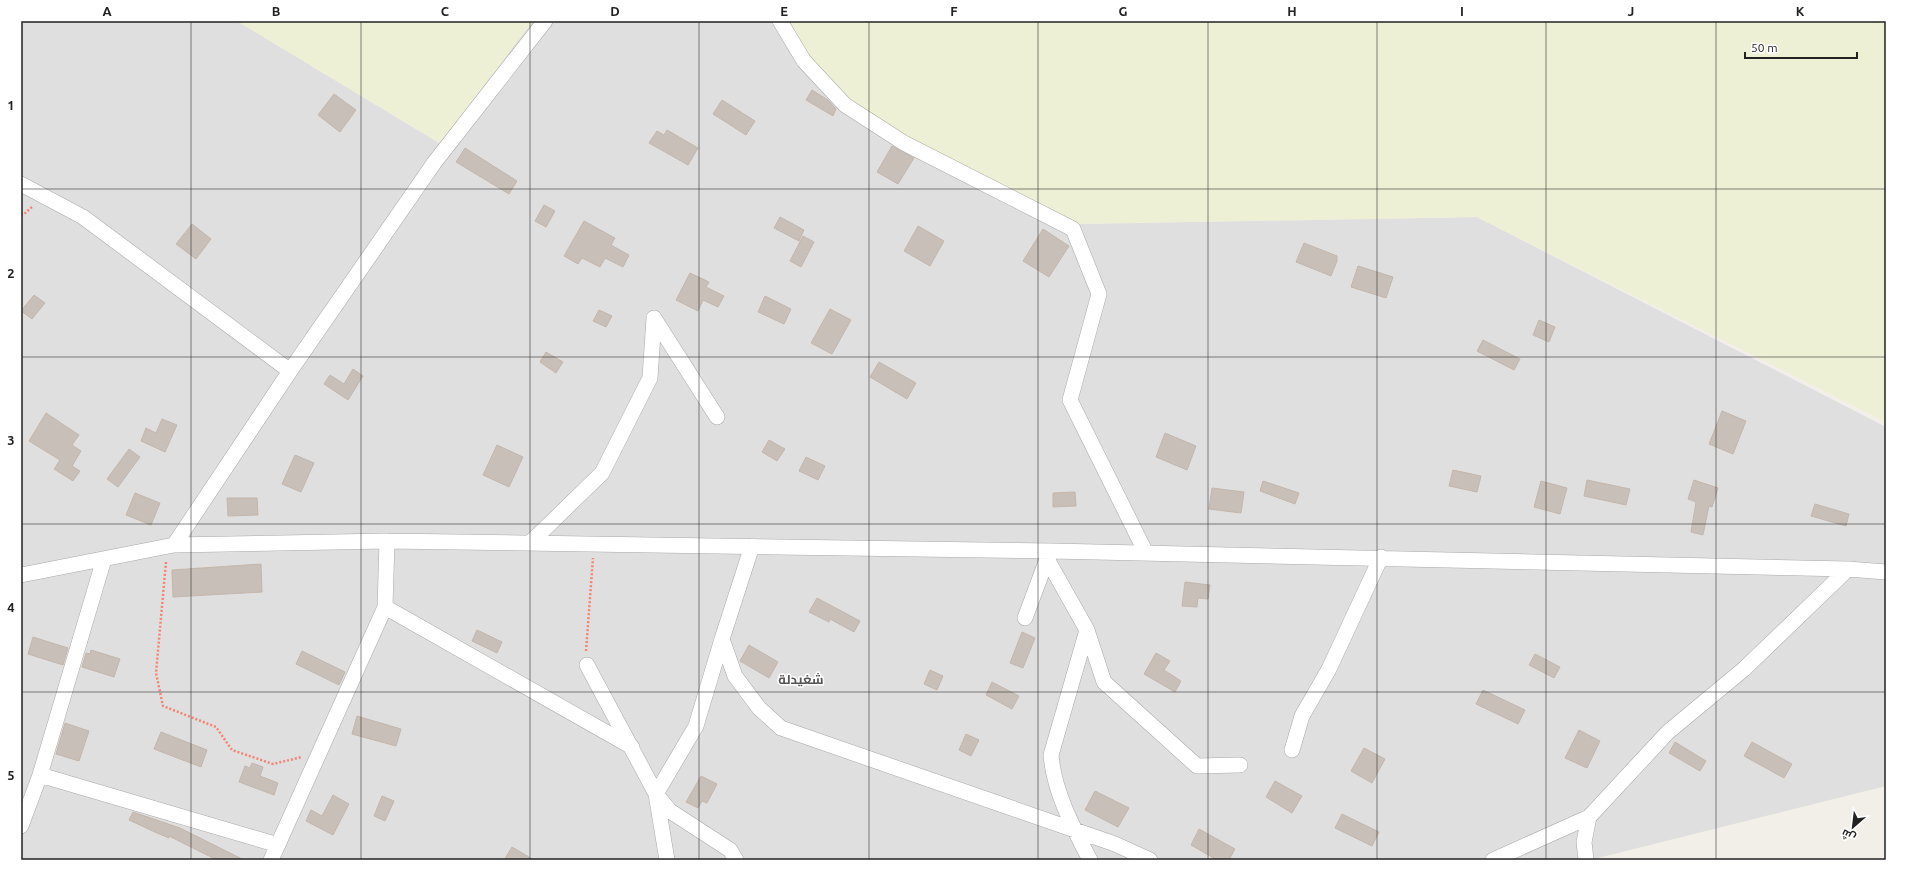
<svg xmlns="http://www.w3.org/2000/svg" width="1907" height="881" font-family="Ubuntu,Cairo,sans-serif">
<rect width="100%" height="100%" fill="#f2efe9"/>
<path fill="#e0dfdf" d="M 21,21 L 237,21 L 439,143 L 533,21 L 788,21 L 1078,224 L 1477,217 L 1886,427 L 1886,786 L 1590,860 L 21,860 Z"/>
<path fill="#eef0d5" d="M 237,21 L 533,21 L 440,143 Z
M 788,21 L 1886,21 L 1886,422 L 1477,217 L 1078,224 L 906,139 L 850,100 L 804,51 Z"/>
<path fill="#c7bfb8" stroke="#c4b6ab" d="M 812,90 L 828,100 L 836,109 L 833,116 L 806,100 Z
M 334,94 L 356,110 L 340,132 L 318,115 Z
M 722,100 L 755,121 L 746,135 L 713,114 Z
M 667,130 L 698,148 L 688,165 L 649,143 L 657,131 L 664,135 Z
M 892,146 L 914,158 L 898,184 L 877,172 Z
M 465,148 L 517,181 L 509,194 L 456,162 Z
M 544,205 L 555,211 L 546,227 L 535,221 Z
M 780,217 L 804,230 L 799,241 L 774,228 Z
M 584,221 L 615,238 L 611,245 L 629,255 L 623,267 L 605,258 L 600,267 L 582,258 L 578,264 L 564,256 Z
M 192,224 L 211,239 L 196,259 L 176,244 Z
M 918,226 L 944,241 L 930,266 L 904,251 Z
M 1043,229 L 1069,246 L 1049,277 L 1023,261 Z
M 803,236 L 814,242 L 801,267 L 790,261 Z
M 1304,243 L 1337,256 L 1337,261 L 1331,276 L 1296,262 Z
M 1358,266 L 1393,277 L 1386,298 L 1351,287 Z
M 690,273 L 709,282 L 706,287 L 724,296 L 718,307 L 703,300 L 698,311 L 676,300 Z
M 34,295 L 45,303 L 32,319 L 21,311 Z
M 765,296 L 791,309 L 784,324 L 758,312 Z
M 830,309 L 851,320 L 832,354 L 811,343 Z
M 599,310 L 612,316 L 606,327 L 593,321 Z
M 1539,320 L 1555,327 L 1549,342 L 1533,335 Z
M 1483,340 L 1520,359 L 1514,370 L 1477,351 Z
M 546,352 L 563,362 L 556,373 L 540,362 Z
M 879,362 L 916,383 L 907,399 L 870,377 Z
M 353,369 L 363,376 L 348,400 L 324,384 L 330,375 L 344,384 Z
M 1722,411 L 1746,421 L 1733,454 L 1709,444 Z
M 46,413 L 79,435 L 72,445 L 81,451 L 72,466 L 80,471 L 73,481 L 54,469 L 60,460 L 29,441 Z
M 162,419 L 177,425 L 165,452 L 141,441 L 146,428 L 156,433 Z
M 1165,433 L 1196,446 L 1187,470 L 1156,457 Z
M 769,440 L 785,449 L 777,461 L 762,452 Z
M 497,445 L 523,457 L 509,487 L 483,475 Z
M 129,449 L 140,457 L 118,487 L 107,479 Z
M 295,455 L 314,463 L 301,492 L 282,484 Z
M 806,457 L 825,466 L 818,480 L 799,471 Z
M 1453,470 L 1481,476 L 1477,492 L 1449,486 Z
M 1587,480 L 1630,489 L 1626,505 L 1584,496 Z
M 1694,480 L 1718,488 L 1712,507 L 1709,506 L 1703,535 L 1691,532 L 1696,502 L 1688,499 Z
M 1263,481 L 1299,493 L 1295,504 L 1260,491 Z
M 1541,481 L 1567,488 L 1560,514 L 1534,507 Z
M 1212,488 L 1244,492 L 1241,513 L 1209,509 Z
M 1075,492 L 1076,506 L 1053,507 L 1053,493 Z
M 135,493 L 160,503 L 151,525 L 126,515 Z
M 227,498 L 257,498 L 258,515 L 228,516 Z
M 1815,504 L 1849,514 L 1846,526 L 1811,516 Z
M 261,564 L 262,592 L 173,597 L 172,570 Z
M 1185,582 L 1210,585 L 1208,599 L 1198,598 L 1197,607 L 1182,606 Z
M 817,598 L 860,621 L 854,632 L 830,619 L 829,622 L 809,612 Z
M 477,630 L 502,642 L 497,653 L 472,641 Z
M 1022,632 L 1035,638 L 1023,668 L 1010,663 Z
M 33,637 L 68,648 L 63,665 L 28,654 Z
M 749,645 L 778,662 L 769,678 L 740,661 Z
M 91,650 L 120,659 L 114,677 L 82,667 L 86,653 L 90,654 Z
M 302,651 L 345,672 L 339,685 L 296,664 Z
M 1156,653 L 1170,661 L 1164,670 L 1181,681 L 1175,692 L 1144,674 Z
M 1535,654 L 1560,667 L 1554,678 L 1529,665 Z
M 930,670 L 943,676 L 937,690 L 924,684 Z
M 992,682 L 1019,696 L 1012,709 L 986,695 Z
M 1483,690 L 1525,710 L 1518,724 L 1476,704 Z
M 357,716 L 401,729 L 396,746 L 352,734 Z
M 65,723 L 89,731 L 79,761 L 56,754 Z
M 1579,730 L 1600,741 L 1587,768 L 1565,758 Z
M 161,732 L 207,750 L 201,767 L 154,749 Z
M 966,734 L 979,740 L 971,756 L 959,750 Z
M 1675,742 L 1706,761 L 1700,771 L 1669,753 Z
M 1752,742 L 1792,764 L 1784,778 L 1744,756 Z
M 1364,748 L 1385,759 L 1372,783 L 1351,771 Z
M 252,763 L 263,767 L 260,776 L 278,783 L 274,795 L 239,782 L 245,766 L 250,768 Z
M 701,776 L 717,784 L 707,803 L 702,801 L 698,808 L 686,802 Z
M 1275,781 L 1302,796 L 1292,813 L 1266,797 Z
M 1095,791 L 1129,808 L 1118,827 L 1085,810 Z
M 333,795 L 349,804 L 333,835 L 306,821 L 311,810 L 322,816 Z
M 382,796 L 394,801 L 385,821 L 374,816 Z
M 133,812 L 180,828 L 244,860 L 217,860 L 169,836 L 169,838 L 157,833 L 129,820 Z
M 1342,814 L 1379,832 L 1372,846 L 1335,828 Z
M 1199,829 L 1235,849 L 1229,860 L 1217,860 L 1191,845 Z
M 512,847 L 534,860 L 504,860 Z"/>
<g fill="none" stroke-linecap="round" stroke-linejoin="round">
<defs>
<path id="minor" d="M 780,21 L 804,61 L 845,105 L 904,143 L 1073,229 L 1099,294 L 1070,400 L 1146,553
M 21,184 L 83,217 L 290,371
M 530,543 L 602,473 L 650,378 L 654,318 L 717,417
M 174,545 L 290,371 L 434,163 L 545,21
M 752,546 L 722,639 L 735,676 L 759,708 L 781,728 L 1115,844 L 1150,860
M 1052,551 L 1047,559 L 1087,630 L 1051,755 C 1054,792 1073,827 1090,860
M 21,575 L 174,545 L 387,541 L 1052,551 L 1848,569 L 1886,572
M 385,607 L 632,747
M 1025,618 L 1047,559
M 1087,630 L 1104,682 L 1197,766 L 1240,765
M 587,665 L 656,794 L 670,811 L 730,850 L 736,860
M 1292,750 L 1302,716 L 1329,669 L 1381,557
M 40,775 L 278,845
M 21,826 L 40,775 L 104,559
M 271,860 L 385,607 L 387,541
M 667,860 L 656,794 L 696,726 L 722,639
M 1493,860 L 1589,817
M 1586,860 L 1584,842 L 1589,817 L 1668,732 L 1744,669 L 1848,569"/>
</defs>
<use href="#minor" stroke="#a9a9a9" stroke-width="16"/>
<path stroke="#fa8072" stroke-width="2.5" stroke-dasharray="2 2" stroke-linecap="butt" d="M 21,215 L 23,215 L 33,206
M 166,562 L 156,673 L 163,706 L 216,727 L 232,750 L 273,764 L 302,757
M 586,651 L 593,558"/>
<use href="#minor" stroke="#fff" stroke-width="15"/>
</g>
<path fill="none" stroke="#222" stroke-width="1" stroke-opacity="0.55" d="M 191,21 L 191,860M 361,21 L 361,860M 530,21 L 530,860M 699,21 L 699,860M 869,21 L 869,860M 1038,21 L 1038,860M 1208,21 L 1208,860M 1377,21 L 1377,860M 1546,21 L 1546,860M 1716,21 L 1716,860M 21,189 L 1886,189M 21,357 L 1886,357M 21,524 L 1886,524M 21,692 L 1886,692"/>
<g text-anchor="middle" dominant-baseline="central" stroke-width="3" stroke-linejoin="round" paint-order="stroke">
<g font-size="13" font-weight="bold" fill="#555" stroke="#fff">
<text x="801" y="679">شغيدلة</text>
</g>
</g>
<rect width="1907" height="881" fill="none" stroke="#ffffff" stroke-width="44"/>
<g transform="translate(1853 827) rotate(208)" stroke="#ffffff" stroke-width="3" paint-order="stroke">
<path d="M0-3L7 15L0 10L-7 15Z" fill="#222222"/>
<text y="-6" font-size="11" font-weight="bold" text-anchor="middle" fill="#222222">ش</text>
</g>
<path d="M1745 52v6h112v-6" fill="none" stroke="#222222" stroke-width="2"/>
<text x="1751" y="52" font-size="12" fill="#222222" stroke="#ffffff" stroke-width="3" paint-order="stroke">50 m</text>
<rect x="22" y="22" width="1863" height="837" fill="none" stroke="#222" stroke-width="1.5"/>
<g font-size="13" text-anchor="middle" font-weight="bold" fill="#222">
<text x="107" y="16">A</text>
<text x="276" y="16">B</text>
<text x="445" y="16">C</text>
<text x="615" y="16">D</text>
<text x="784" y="16">E</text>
<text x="954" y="16">F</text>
<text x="1123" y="16">G</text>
<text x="1292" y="16">H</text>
<text x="1462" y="16">I</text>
<text x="1631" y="16">J</text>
<text x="1800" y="16">K</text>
<text x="11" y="110">1</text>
<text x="11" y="278">2</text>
<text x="11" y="445">3</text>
<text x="11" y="612">4</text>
<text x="11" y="780">5</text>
</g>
</svg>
